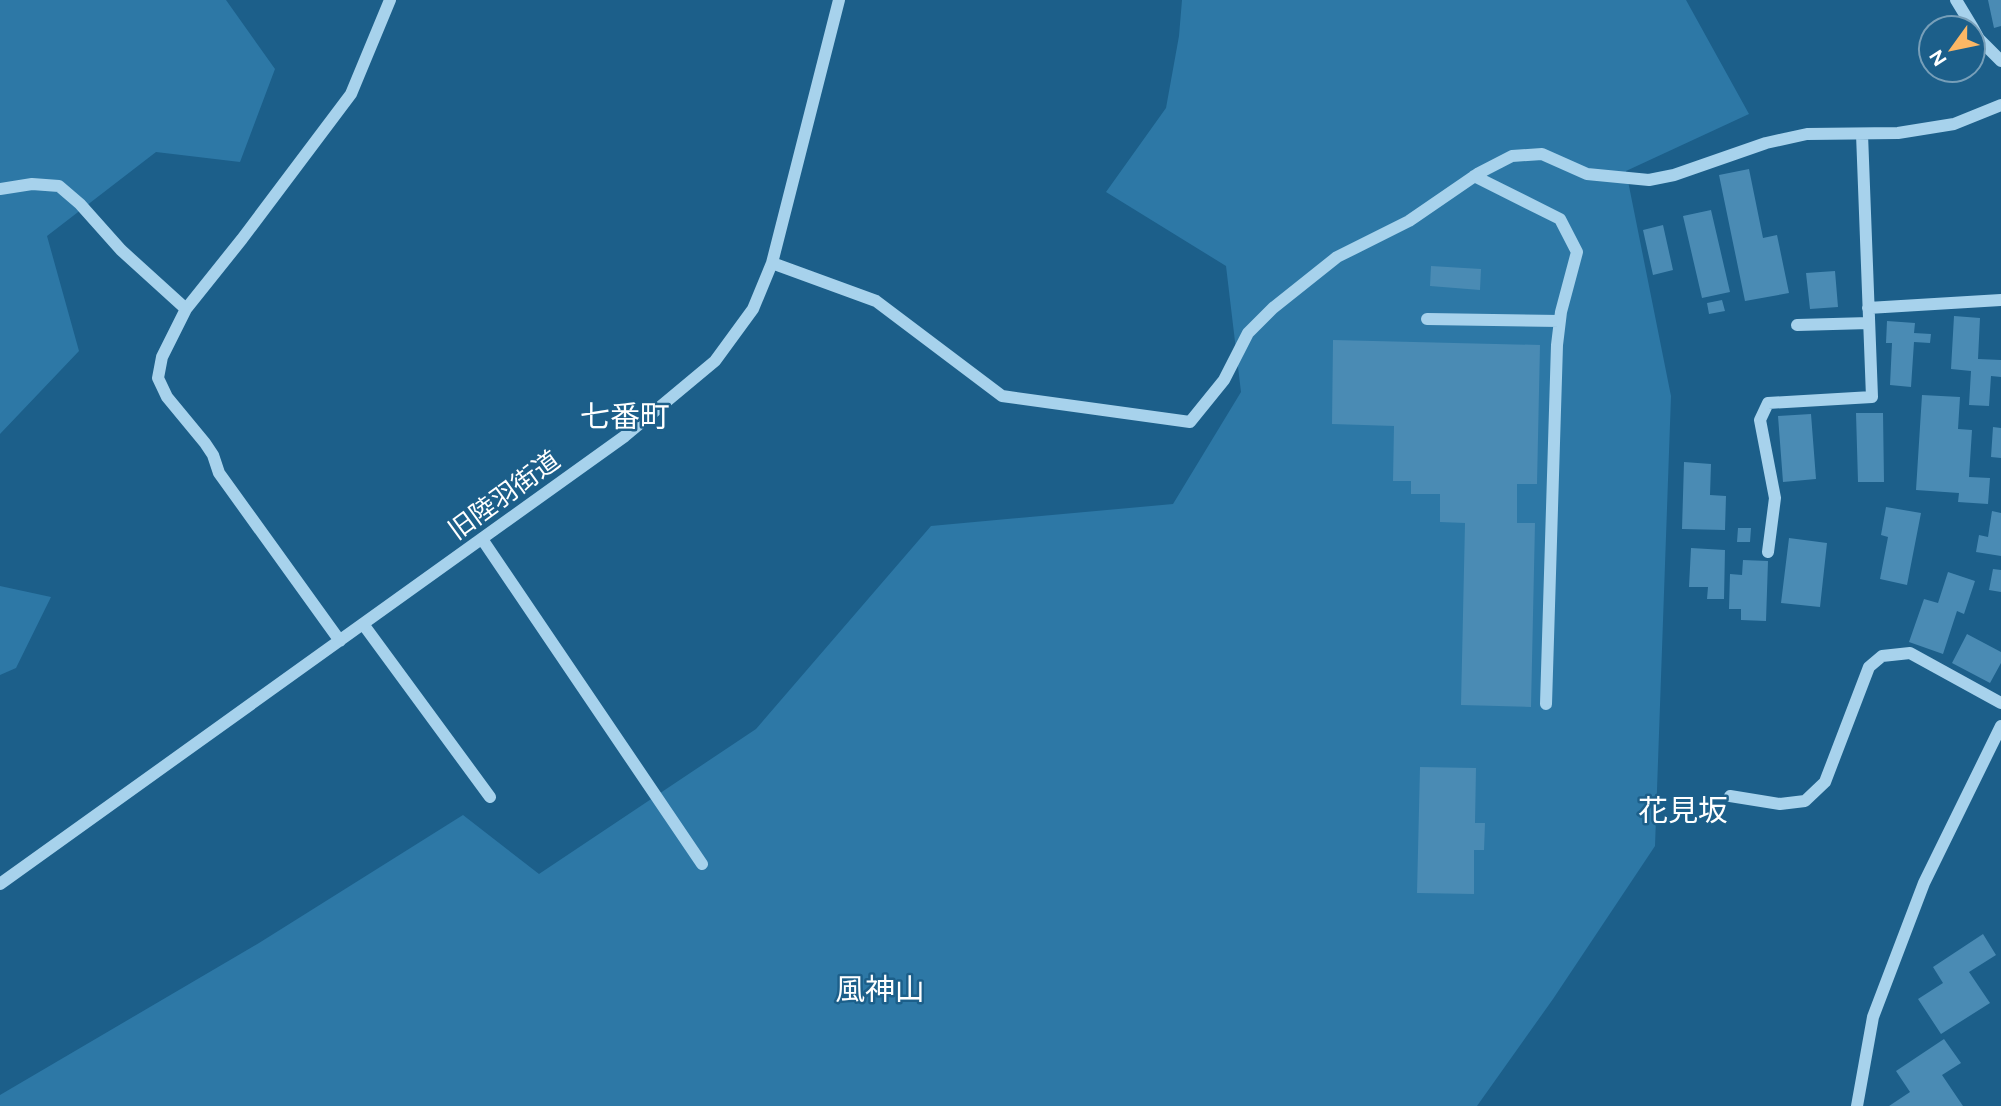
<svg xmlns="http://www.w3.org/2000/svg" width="2001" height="1106" font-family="Figtree,'Noto Sans JP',sans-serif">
<rect width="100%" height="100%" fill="#1c5f8a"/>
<path fill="#2d78a6" d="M 0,0 L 226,0 L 275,69 L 240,162 L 156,152 L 47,236 L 79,351 L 0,434 Z
M 1182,0 L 1686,0 L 1749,114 L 1626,171 L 1671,396 L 1655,846 L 1553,999 L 1477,1106 L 0,1106 L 0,1095 L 259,943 L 463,815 L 539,874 L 756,729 L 931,526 L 1173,504 L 1241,392 L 1226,266 L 1106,192 L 1166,108 L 1179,36 Z
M 0,586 L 51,597 L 16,668 L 0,675 Z"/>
<path fill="#4a8bb4" d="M 1988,0 L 2001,0 L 2001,26 L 1994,28 Z
M 1749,169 L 1763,238 L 1777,235 L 1789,293 L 1745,301 L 1719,175 Z
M 1711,210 L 1730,292 L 1702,298 L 1683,216 Z
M 1663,225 L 1673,270 L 1653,275 L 1643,230 Z
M 1431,266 L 1481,269 L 1480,290 L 1430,286 Z
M 1835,271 L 1838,307 L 1810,309 L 1806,273 Z
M 1722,300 L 1725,311 L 1709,314 L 1707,303 Z
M 1954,316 L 1980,318 L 1978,359 L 2001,360 L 2001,377 L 1991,376 L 1989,406 L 1969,405 L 1971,371 L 1951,369 Z
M 1887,321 L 1915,323 L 1914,333 L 1931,334 L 1930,343 L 1914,342 L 1911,387 L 1890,385 L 1892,343 L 1886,343 Z
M 1333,340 L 1540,345 L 1537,484 L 1517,484 L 1517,523 L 1535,523 L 1531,707 L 1461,705 L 1465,523 L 1440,522 L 1440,494 L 1411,494 L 1411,481 L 1393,481 L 1394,426 L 1332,424 Z
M 1922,395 L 1960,397 L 1958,429 L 1972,430 L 1969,477 L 1990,478 L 1988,504 L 1958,502 L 1959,493 L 1916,490 Z
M 1856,413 L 1883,413 L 1884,482 L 1858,482 Z
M 1811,414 L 1816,479 L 1783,482 L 1778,416 Z
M 1993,427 L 2001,428 L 2001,458 L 1991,457 Z
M 1684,462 L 1711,464 L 1710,495 L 1726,496 L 1725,530 L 1682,529 Z
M 1886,507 L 1921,513 L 1907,585 L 1880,579 L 1888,537 L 1881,535 Z
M 1992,511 L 2001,513 L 2001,556 L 1976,552 L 1979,535 L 1988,537 Z
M 1738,528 L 1751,528 L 1750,542 L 1737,542 Z
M 1789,538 L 1827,543 L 1820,607 L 1781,603 Z
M 1691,548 L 1725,550 L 1724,599 L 1707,599 L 1708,587 L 1689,587 Z
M 1743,560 L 1768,561 L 1766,621 L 1741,620 L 1741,609 L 1729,609 L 1730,574 L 1742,575 Z
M 1993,569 L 2001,570 L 2001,592 L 1989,590 Z
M 1948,572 L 1975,581 L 1964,614 L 1957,611 L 1943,654 L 1909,642 L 1924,599 L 1938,603 Z
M 1967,634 L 2001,652 L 2001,663 L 1990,683 L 1952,663 Z
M 1420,767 L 1476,768 L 1475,823 L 1485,823 L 1484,850 L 1474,850 L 1474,894 L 1417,893 Z
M 1983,934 L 1996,955 L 1969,972 L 1990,1003 L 1941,1034 L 1918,999 L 1943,983 L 1933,967 Z
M 1944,1039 L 1961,1063 L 1942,1075 L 1963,1106 L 1889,1106 L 1910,1092 L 1896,1071 Z"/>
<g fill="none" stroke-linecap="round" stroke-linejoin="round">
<path stroke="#a7d2ec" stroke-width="12" d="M 1956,0 L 1973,28
M 1973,28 L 1979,39 L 2001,61
M 1474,176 L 1560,219 L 1577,252 L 1561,312 L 1557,345 L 1546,704
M 0,189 L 32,184 L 59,186 L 80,204 L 121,250 L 186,309
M 772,263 L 876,301 L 1002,396 L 1190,422 L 1224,380 L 1248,333 L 1273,308 L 1337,257 L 1409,221 L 1479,173 L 1512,156 L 1542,154 L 1587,174 L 1649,180 L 1674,175 L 1766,143 L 1807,134 L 1898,133 L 1954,124 L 2001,105
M 1868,308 L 2001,300
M 1427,319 L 1560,321
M 1797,325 L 1869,323
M 482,539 L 702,864
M 1768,552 L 1775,498 L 1760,420 L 1768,403 L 1872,397 L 1862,134
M 363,624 L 490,797
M 340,641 L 219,473 L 213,455 L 205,443 L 167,397 L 158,378 L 162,357 L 186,309 L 242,239 L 351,94 L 390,0
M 1730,796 L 1780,804 L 1805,801 L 1825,782 L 1869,667 L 1882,656 L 1910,653 L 2001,703
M 0,884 L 625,436 L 715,361 L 753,309 L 772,263 L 839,0
M 1857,1106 L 1873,1017 L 1924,883 L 2001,726"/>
</g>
<g text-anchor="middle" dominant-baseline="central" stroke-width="5" stroke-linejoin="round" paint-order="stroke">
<g font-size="26" fill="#fff" stroke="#1c5f8a">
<text transform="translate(504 495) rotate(-36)">旧陸羽街道</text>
</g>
<g font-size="30" fill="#fff" stroke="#1c5f8a">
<text x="625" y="416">七番町</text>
<text x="1683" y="810">花見坂</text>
<text x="880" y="989">風神山</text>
</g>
</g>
<g transform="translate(1952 49) rotate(237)"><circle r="33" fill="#1c5f8a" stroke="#779fb9" stroke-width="2"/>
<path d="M0-5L12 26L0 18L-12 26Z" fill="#fcb765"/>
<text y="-10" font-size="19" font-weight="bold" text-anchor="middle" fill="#ffffff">N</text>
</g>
</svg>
